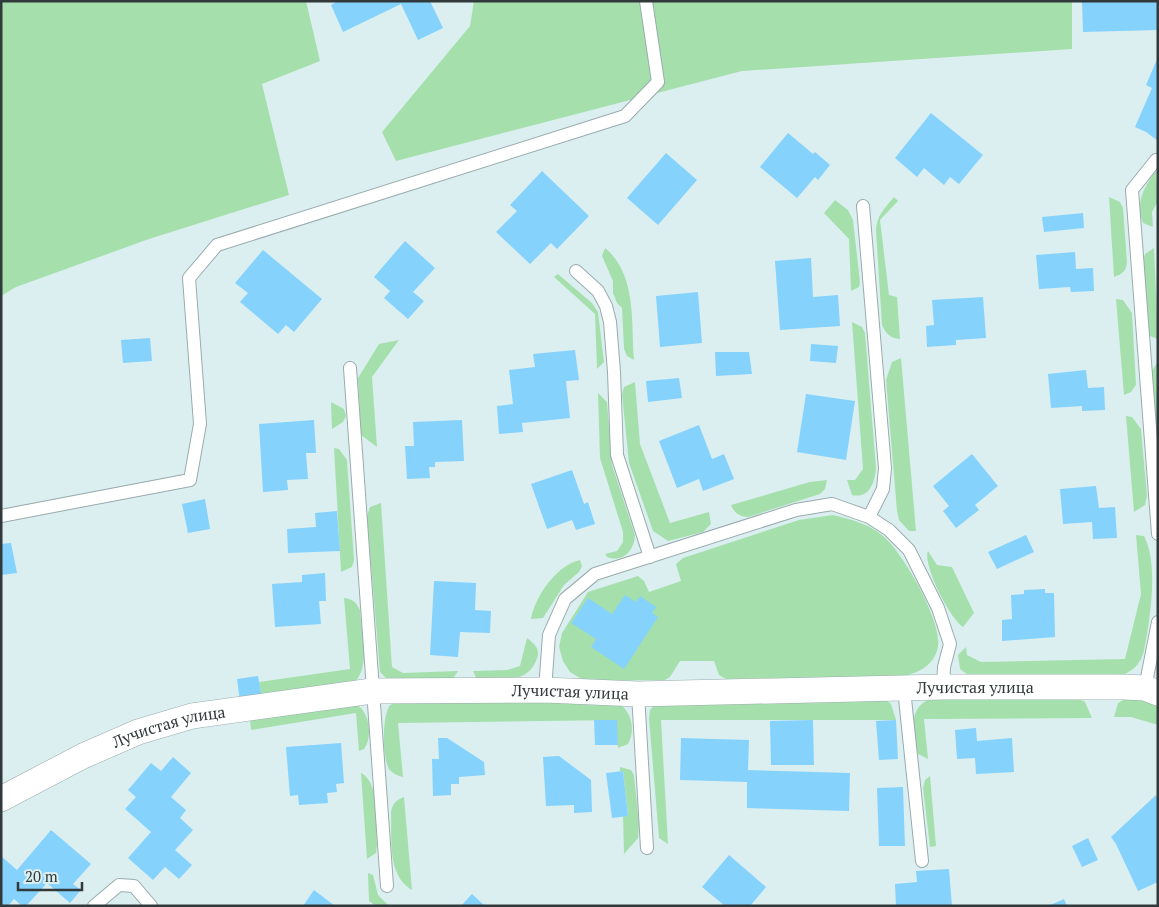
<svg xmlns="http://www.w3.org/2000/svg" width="1159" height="907" font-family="'PT Serif',serif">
<rect width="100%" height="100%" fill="#dbeff1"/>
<path fill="#a5e0ac" d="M 1,1 L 306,1 L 320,61 L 262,84 L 289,195 L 149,239 L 16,287 L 1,296 Z
M 474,1 L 1072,1 L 1072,49 L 742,71 L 396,161 L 382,132 L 470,26 Z
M 1156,171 L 1158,201 L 1152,212 L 1153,227 L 1143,223 C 1135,202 1144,187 1156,171 Z
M 894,197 L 898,201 L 880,220 L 889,295 L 897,297 L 900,339 C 890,338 886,334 882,325 L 876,231 C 876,216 885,208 894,197 Z
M 1109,197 L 1120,202 L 1123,208 L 1127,262 C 1126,271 1123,274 1114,277 Z
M 835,200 L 848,210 L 853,220 L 860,282 L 859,287 L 851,291 L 849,239 L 824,213 Z
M 605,248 C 637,274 631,323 634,360 L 627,356 L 624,349 L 622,308 L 617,303 L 613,293 L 613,281 L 602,256 Z
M 1154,248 L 1158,339 L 1150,336 L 1148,329 L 1143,261 L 1145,254 Z
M 558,274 L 592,303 L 598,312 L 604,362 L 597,369 L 595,314 L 554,277 Z
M 1116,299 L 1123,300 L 1132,313 L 1136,385 L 1131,392 L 1124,395 Z
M 852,322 L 862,327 L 865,333 L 876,468 C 875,483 869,499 852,495 L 847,480 L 855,480 L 863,469 Z
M 399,340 L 372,377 L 377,447 L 361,435 L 358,378 L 379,344 Z
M 901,358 L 916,531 L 909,531 L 899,520 L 897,511 L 886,380 L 892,362 Z
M 1158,361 L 1158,444 L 1152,371 Z
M 635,382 L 640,444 L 670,523 L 709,512 L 711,524 L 703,532 L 668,541 L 653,531 L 629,463 L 622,394 L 624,387 Z
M 598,393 L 607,402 L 612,465 L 635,535 C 634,551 623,563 607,557 L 605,554 L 617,551 L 623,542 L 623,532 L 600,458 Z
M 331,402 L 344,409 L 346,416 L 343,422 L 332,429 Z
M 1126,416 L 1132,417 L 1141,429 L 1147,496 L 1145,505 L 1134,512 Z
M 334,448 L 339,449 L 347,460 L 354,560 L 352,567 L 341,572 Z
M 827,480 L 825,489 L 820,494 L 748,517 C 739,516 735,514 731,505 L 810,482 Z
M 381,503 L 392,667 L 403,673 L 458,671 L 452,680 L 390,682 L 380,672 L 367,516 L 370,507 Z
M 833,515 C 852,520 867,523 882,535 C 902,551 942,620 938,646 C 935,665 919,673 903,676 L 726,679 L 719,675 L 714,661 L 680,661 L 670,677 L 665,680 L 590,681 L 580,678 L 570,672 L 563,661 L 559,647 L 562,633 L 588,592 L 638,576 L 644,581 L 649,592 L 681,581 L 676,564 L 683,558 L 799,520 Z
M 1136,535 L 1144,536 C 1159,564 1150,620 1144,651 C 1140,664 1135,669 1123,675 L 972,678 L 960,669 L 958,655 L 966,647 L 967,655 L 981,662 L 1125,659 L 1141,594 Z
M 928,551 L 937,565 L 952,567 L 974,613 L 963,627 C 950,619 922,564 928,551 Z
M 580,560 L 582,566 L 579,572 L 564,585 L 543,618 L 531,619 C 535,596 557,565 580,560 Z
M 344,598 C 353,599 356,602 360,610 C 361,632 371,667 354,683 L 262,698 L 259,682 L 350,669 Z
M 527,638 C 536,645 541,650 536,661 C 526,685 499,679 477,680 L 473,671 L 507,670 L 520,666 Z
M 934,698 L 1077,698 L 1085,702 L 1092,718 L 924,719 L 928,759 L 918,754 C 911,733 908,704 934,698 Z
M 1134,698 L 1158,704 L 1158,725 L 1131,717 L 1114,717 L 1118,703 L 1125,699 Z
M 885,699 L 891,704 L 896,720 L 661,720 L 668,844 L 659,838 L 649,719 L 650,710 L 656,703 Z
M 614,701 C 630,707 637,728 628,744 L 618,748 L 616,720 L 398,723 L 403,777 C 398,776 392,773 389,769 C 382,757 382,715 390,705 L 398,702 Z
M 356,704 C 370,712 373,737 364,749 L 359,751 L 356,713 L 251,730 L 250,720 Z
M 620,767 L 631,770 L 634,775 L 639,824 L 638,838 L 624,854 L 623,816 L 628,815 L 623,771 L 620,771 Z
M 361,773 C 380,782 376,826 377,845 L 376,853 L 367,859 Z
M 930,776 L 936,846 L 930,847 L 923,788 L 925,780 Z
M 404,797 L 412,890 C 387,876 392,840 391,813 C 392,804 396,800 404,797 Z
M 368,873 L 373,875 L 378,895 L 389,906 L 376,906 L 369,901 Z"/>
<path fill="#85d2fd" d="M 338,1 L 430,1 L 443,28 L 418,40 L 401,4 L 343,32 L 331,5 Z
M 1082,1 L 1158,1 L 1158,30 L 1083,32 Z
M 1158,57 L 1158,141 L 1146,132 L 1135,127 L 1152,88 L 1146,85 Z
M 931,113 L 983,155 L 959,184 L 950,177 L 944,185 L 924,168 L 917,177 L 895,158 Z
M 788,133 L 813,154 L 815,152 L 830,165 L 818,180 L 815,177 L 797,198 L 760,167 Z
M 666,153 L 697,180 L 658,225 L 627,198 Z
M 542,171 L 589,216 L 557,249 L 551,243 L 530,264 L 496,232 L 517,211 L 510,205 Z
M 1083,213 L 1084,228 L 1044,232 L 1042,217 Z
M 405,241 L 435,268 L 413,292 L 424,301 L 408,319 L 384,298 L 390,291 L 374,277 Z
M 263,250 L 322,299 L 294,332 L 286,325 L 278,334 L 240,302 L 248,293 L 235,283 Z
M 1075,252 L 1076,269 L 1093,268 L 1094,291 L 1071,292 L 1070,287 L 1039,289 L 1036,255 Z
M 811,258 L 813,297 L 838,295 L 840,326 L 780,330 L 775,261 Z
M 698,292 L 702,343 L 660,347 L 656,296 Z
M 983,297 L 986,338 L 956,340 L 956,345 L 927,347 L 926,326 L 934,325 L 932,300 Z
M 150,338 L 152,361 L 123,363 L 121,340 Z
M 811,344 L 838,346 L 836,363 L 810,361 Z
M 575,350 L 579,380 L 566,381 L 570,418 L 522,423 L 523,432 L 499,434 L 497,406 L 513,404 L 509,370 L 535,367 L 533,354 Z
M 715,352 L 749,352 L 752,374 L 716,376 Z
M 1086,370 L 1088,388 L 1104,387 L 1105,410 L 1082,411 L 1082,406 L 1051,408 L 1048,374 Z
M 679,378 L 682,398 L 648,402 L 646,381 Z
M 806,394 L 855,401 L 846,460 L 797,452 Z
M 314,420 L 316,453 L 306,453 L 308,479 L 287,480 L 288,490 L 263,492 L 259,424 Z
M 462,420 L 464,461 L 435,462 L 435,467 L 429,467 L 430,478 L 407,479 L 405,446 L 414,446 L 413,422 Z
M 699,425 L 712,459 L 724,454 L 734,479 L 703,491 L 699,479 L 677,488 L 659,441 Z
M 972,454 L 998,486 L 975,505 L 979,510 L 956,528 L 943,511 L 949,506 L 933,486 Z
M 572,470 L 584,504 L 588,502 L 595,524 L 576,530 L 572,520 L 547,529 L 531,484 Z
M 1096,486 L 1099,508 L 1115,507 L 1117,538 L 1093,539 L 1092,522 L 1063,524 L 1060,489 Z
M 205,499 L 210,529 L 188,533 L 182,504 Z
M 337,511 L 340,551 L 288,553 L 287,529 L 316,527 L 315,513 Z
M 1026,535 L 1034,552 L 997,569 L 988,552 Z
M 11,543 L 17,573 L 1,575 L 1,544 Z
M 325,573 L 326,601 L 319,601 L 321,624 L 275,627 L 272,584 L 302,582 L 302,575 Z
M 434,581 L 476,583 L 475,610 L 491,611 L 490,633 L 460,632 L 458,657 L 430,655 Z
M 1045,589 L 1045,593 L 1054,593 L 1055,637 L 1002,641 L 1002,620 L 1012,619 L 1011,595 L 1024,594 L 1024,590 Z
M 625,595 L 636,602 L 640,596 L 656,607 L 652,613 L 658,617 L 624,669 L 591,647 L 596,639 L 571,623 L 588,598 L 612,614 Z
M 258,676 L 262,698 L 240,701 L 237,679 Z
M 594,720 L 617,720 L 618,745 L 595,745 Z
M 813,720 L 814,765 L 771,765 L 770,721 Z
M 896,720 L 898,759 L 879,760 L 876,721 Z
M 976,728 L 977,741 L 1012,738 L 1014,772 L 976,774 L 975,758 L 957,759 L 955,730 Z
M 438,738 L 447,738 L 484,762 L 485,775 L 459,777 L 459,784 L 451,784 L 451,795 L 433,796 L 432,759 L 439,759 Z
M 681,738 L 749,740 L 748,770 L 850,773 L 849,811 L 747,808 L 747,782 L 680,780 Z
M 341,743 L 344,783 L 336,784 L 337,792 L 327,793 L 328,803 L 299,805 L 298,795 L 290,796 L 286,747 Z
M 559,756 L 591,780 L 592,812 L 574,813 L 574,805 L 546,806 L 543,757 Z
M 173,757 L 191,773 L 171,797 L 186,810 L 180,818 L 193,830 L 175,850 L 192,865 L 179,879 L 165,867 L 153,880 L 128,858 L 151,832 L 125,809 L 136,797 L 128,790 L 151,763 L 161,771 Z
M 623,771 L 628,816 L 612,818 L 606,773 Z
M 903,787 L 905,846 L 879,846 L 877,788 Z
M 1156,795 L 1158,798 L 1158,882 L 1138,891 L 1116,844 L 1111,837 Z
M 51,830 L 91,864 L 73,884 L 81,890 L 70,903 L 47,883 L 26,906 L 22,906 L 14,899 L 8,906 L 1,906 L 1,856 L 17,870 Z
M 1088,838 L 1098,860 L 1082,867 L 1072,846 Z
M 729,855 L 766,887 L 750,906 L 725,906 L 702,887 Z
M 949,869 L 952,906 L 896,906 L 895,884 L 917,882 L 916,871 Z
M 314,890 L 335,906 L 303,906 Z
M 472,894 L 485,906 L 461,906 Z
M 1064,899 L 1067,906 L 1048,906 Z"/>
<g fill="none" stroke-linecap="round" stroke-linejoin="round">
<defs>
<path id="lane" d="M 1156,160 L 1132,190 L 1158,534
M 863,206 L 885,468 L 883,489 L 869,517
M 576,271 L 598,291 L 606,306 L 610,322 L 614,372 L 617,455 L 650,557
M 350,368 L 387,886
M 1,516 L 190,480 L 200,424 L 189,278 L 217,245 L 625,116 L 658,82 L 646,1
M 1145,688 L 1158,622
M 904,689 L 922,861
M 545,690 L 549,635 L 565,599 L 595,574 L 796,510 L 832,504 L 869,517 L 889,530 L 909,550 L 938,608 L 950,644 L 944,667 L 943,687
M 638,694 L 647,848
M 94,906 L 119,885 L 134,886 L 151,906"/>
<g id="street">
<path id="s1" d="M 1,799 L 83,756 L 138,732 L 192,716 L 372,691 L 545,690 L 638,694 L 943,687 L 1124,687 L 1145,688 L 1158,693"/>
</g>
</defs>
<use href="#lane" stroke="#99abad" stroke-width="14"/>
<use href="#street" stroke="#99abad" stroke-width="26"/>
<use href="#lane" stroke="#fff" stroke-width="12"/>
<use href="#street" stroke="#fff" stroke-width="25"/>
</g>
<g text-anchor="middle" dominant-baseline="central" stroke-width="4.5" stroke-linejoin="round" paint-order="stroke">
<g font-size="16" fill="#31393a" stroke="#dbeff1">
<text stroke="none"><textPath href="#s1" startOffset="994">Лучистая улица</textPath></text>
<text stroke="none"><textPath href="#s1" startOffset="589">Лучистая улица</textPath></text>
<text stroke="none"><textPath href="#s1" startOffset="184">Лучистая улица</textPath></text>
</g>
</g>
<rect width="1159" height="907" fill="none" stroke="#31393a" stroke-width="5"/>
<path d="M18 882v8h64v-8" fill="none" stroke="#31393a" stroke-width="2.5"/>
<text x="25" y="882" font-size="15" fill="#31393a" stroke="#dbeff1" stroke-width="4" paint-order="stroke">20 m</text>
</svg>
